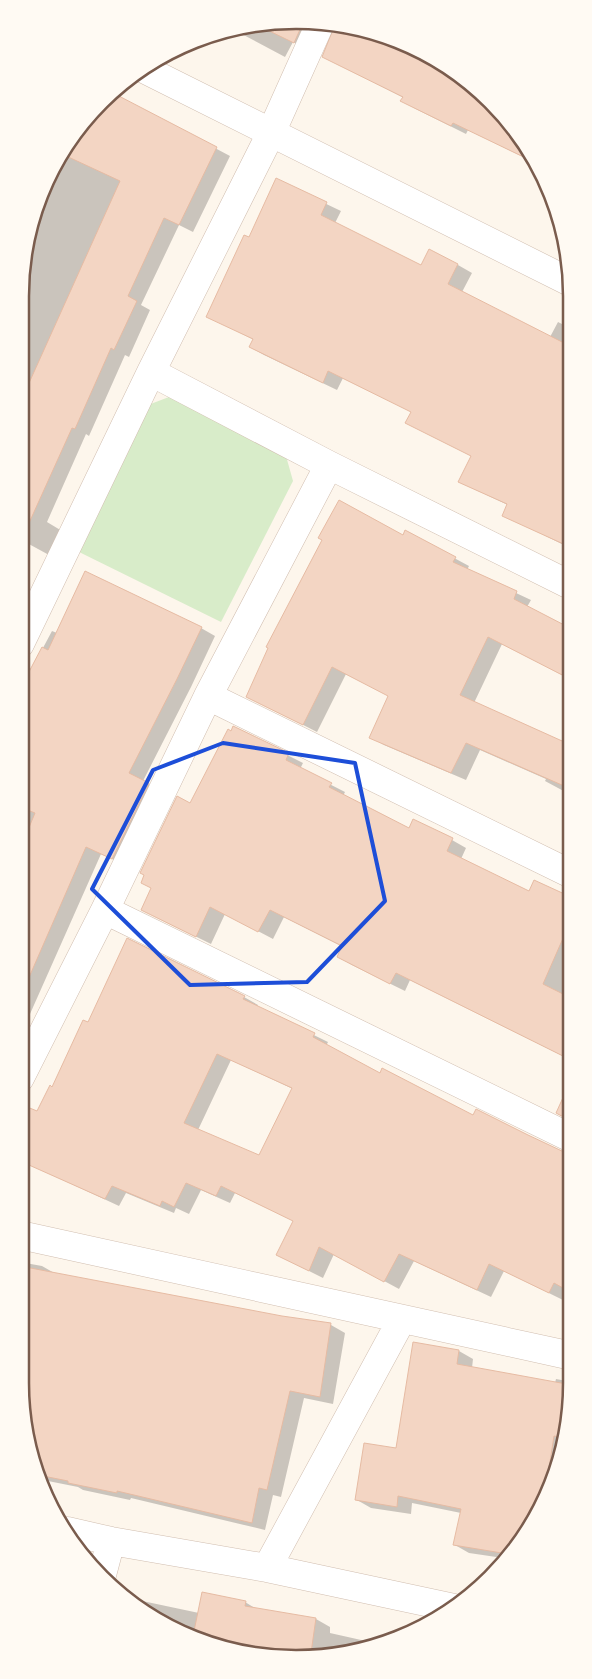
<svg xmlns="http://www.w3.org/2000/svg" width="592" height="1679" font-family="Manrope,sans-serif">
<rect width="100%" height="100%" fill="#fdf6ec"/>
<path fill="#d8ecc9" d="M 169,397 L 286,456 L 293,481 L 221,622 L 73,549 L 148,405 Z"/>
<path fill="#0003" fill-rule="evenodd" d="M 260,22 L 320,26 L 309,50 L 293,42 L 285,57 L 236,31 Z
M 367,29 L 434,57 L 503,114 L 536,163 L 468,130 L 466,134 L 416,109 L 402,101 L 404,98 L 324,57 Z
M 115,95 L 230,156 L 193,232 L 179,225 L 141,305 L 150,310 L 129,357 L 125,355 L 89,436 L 86,434 L 47,522 L 72,537 L 60,561 L 27,543 L 20,556 L 20,296 L 29,225 L 77,128 Z
M 537,165 L 544,174 L 545,178 L 534,171 Z
M 276,180 L 341,211 L 335,223 L 422,267 L 430,251 L 458,265 L 472,273 L 462,292 L 550,337 L 558,322 L 570,328 L 570,548 L 503,515 L 508,505 L 459,482 L 472,456 L 407,423 L 412,412 L 343,378 L 337,390 L 264,355 L 250,347 L 254,340 L 208,316 L 250,239 Z
M 406,532 L 469,566 L 467,570 L 531,600 L 527,607 L 570,629 L 570,679 L 502,644 L 474,703 L 571,746 L 571,795 L 545,781 L 546,779 L 480,750 L 466,780 L 384,745 L 370,737 L 390,696 L 346,674 L 317,732 L 248,697 Z
M 201,628 L 215,636 L 191,687 L 143,781 L 162,792 L 127,866 L 101,854 L 26,1023 L 22,1021 L 20,1024 L 21,689 L 52,631 L 57,633 Z
M 234,728 L 303,763 L 300,769 L 345,792 L 343,796 L 409,829 L 452,840 L 466,848 L 461,859 L 530,892 L 571,898 L 571,1060 L 410,980 L 405,991 L 352,965 L 338,957 L 343,947 L 284,917 L 273,939 L 225,914 L 211,944 L 142,910 L 191,804 Z
M 244,997 L 258,1005 L 257,1007 L 328,1042 L 326,1046 L 568,1290 L 563,1300 L 504,1271 L 491,1297 L 414,1261 L 399,1289 L 334,1254 L 323,1278 L 277,1255 L 294,1221 L 235,1193 L 230,1203 L 201,1190 L 189,1214 L 176,1208 L 174,1213 L 126,1193 L 119,1206 L 20,1160 L 20,1144 L 88,1024 ZM 231,1060 L 293,1089 L 260,1157 L 198,1130 Z
M 20,1262 L 42,1266 L 56,1274 L 282,1317 L 331,1325 L 345,1333 L 333,1404 L 304,1398 L 281,1497 L 273,1495 L 265,1530 L 131,1498 L 130,1500 L 83,1490 L 78,1487 L 43,1480 L 39,1477 L 20,1383 Z
M 459,1351 L 473,1359 L 472,1368 L 555,1383 L 556,1379 L 572,1382 L 563,1454 L 525,1537 L 503,1558 L 469,1553 L 455,1545 L 461,1513 L 412,1503 L 411,1514 L 371,1508 L 357,1500 L 397,1449 Z
M 133,1599 L 199,1613 L 245,1602 L 258,1610 L 316,1619 L 330,1627 L 330,1633 L 379,1644 L 367,1650 L 260,1657 L 174,1630 Z"/>
<path fill="#f3d5c3" stroke="#e6bba3" fill-rule="evenodd" d="M 260,22 L 302,25 L 294,43 L 255,24 Z
M 334,27 L 367,29 L 434,57 L 503,114 L 536,163 L 453,123 L 451,126 L 400,101 L 403,97 L 322,57 Z
M 115,94 L 217,147 L 179,225 L 164,218 L 128,296 L 137,301 L 114,350 L 111,348 L 75,429 L 72,428 L 20,543 L 20,403 L 120,181 L 64,155 L 77,128 Z
M 276,178 L 327,202 L 321,215 L 421,265 L 429,249 L 458,264 L 448,284 L 570,346 L 570,547 L 502,516 L 507,504 L 458,482 L 471,456 L 405,423 L 411,412 L 328,371 L 323,383 L 249,347 L 253,339 L 206,317 L 244,235 L 249,237 Z
M 339,500 L 403,535 L 405,530 L 456,557 L 453,562 L 517,591 L 514,599 L 570,628 L 570,679 L 488,637 L 460,695 L 571,745 L 571,789 L 466,743 L 451,773 L 369,738 L 388,696 L 332,667 L 303,725 L 246,697 L 268,648 L 266,647 L 322,540 L 318,538 Z
M 85,571 L 202,627 L 177,679 L 129,773 L 149,783 L 112,859 L 86,847 L 20,998 L 20,849 L 35,813 L 20,807 L 20,689 L 42,647 L 48,650 Z
M 233,726 L 289,753 L 286,760 L 332,783 L 329,787 L 409,828 L 413,819 L 453,838 L 447,851 L 529,891 L 534,880 L 571,897 L 571,920 L 543,984 L 571,998 L 571,1060 L 396,973 L 390,984 L 337,957 L 342,946 L 270,910 L 258,932 L 210,907 L 196,937 L 141,910 L 151,888 L 141,883 L 144,875 L 140,873 L 177,796 L 190,803 L 228,729 L 231,731 Z
M 127,938 L 245,996 L 243,999 L 315,1033 L 313,1037 L 380,1073 L 382,1068 L 473,1115 L 476,1109 L 528,1135 L 564,1152 L 572,1154 L 572,1293 L 554,1283 L 549,1293 L 489,1264 L 477,1290 L 399,1254 L 384,1282 L 319,1247 L 309,1271 L 276,1255 L 293,1221 L 221,1186 L 216,1196 L 186,1183 L 174,1207 L 162,1201 L 160,1206 L 112,1186 L 105,1199 L 20,1161 L 20,1104 L 37,1111 L 50,1085 L 52,1087 L 83,1020 L 88,1022 ZM 217,1054 L 292,1088 L 259,1155 L 184,1123 Z
M 571,1080 L 571,1121 L 556,1113 Z
M 20,1266 L 282,1316 L 331,1323 L 320,1397 L 290,1391 L 267,1490 L 259,1488 L 252,1523 L 117,1491 L 117,1493 L 68,1483 L 68,1481 L 38,1475 L 20,1383 Z
M 413,1342 L 459,1350 L 457,1364 L 572,1385 L 565,1438 L 554,1436 L 545,1494 L 525,1537 L 508,1554 L 453,1545 L 461,1509 L 398,1496 L 397,1507 L 355,1500 L 364,1443 L 396,1448 Z
M 202,1592 L 246,1601 L 245,1606 L 316,1618 L 311,1653 L 260,1657 L 193,1636 Z"/>
<g fill="none" stroke-linecap="round" stroke-linejoin="round">
<defs>
<path id="street" d="M 144,69 L 570,282
M 151,372 L 329,465 L 570,585
M 20,644 L 151,372 L 271,133 L 319,26
M 208,696 L 571,874
M 105,910 L 571,1138
M 20,1078 L 105,910 L 208,696 L 329,465
M 20,1235 L 572,1356
M 67,1531 L 111,1541 L 267,1568 L 454,1608
M 267,1568 L 402,1319
M 102,1575 L 111,1541"/>
</defs>
<use href="#street" stroke="#d1beb0" stroke-width="29"/>
<use href="#street" stroke="#fff" stroke-width="28"/>
</g>
<path fill="none" stroke="#1d4ed8" stroke-width="4" stroke-linejoin="round" d="M 223,743 L 355,763 L 385,901 L 307,982 L 190,985 L 92,889 L 153,770 Z"/>
<path d="M0 0H592V1679H0ZM296 29H296A267 267 0 0 1 563 296V1383A267 267 0 0 1 296 1650H296A267 267 0 0 1 29 1383V296A267 267 0 0 1 296 29Z" fill="#fffaf3" fill-rule="evenodd"/>
<path fill="none" stroke="#7a5c4d" stroke-width="2.5" d="M296 29H296A267 267 0 0 1 563 296V1383A267 267 0 0 1 296 1650H296A267 267 0 0 1 29 1383V296A267 267 0 0 1 296 29Z"/>
</svg>
